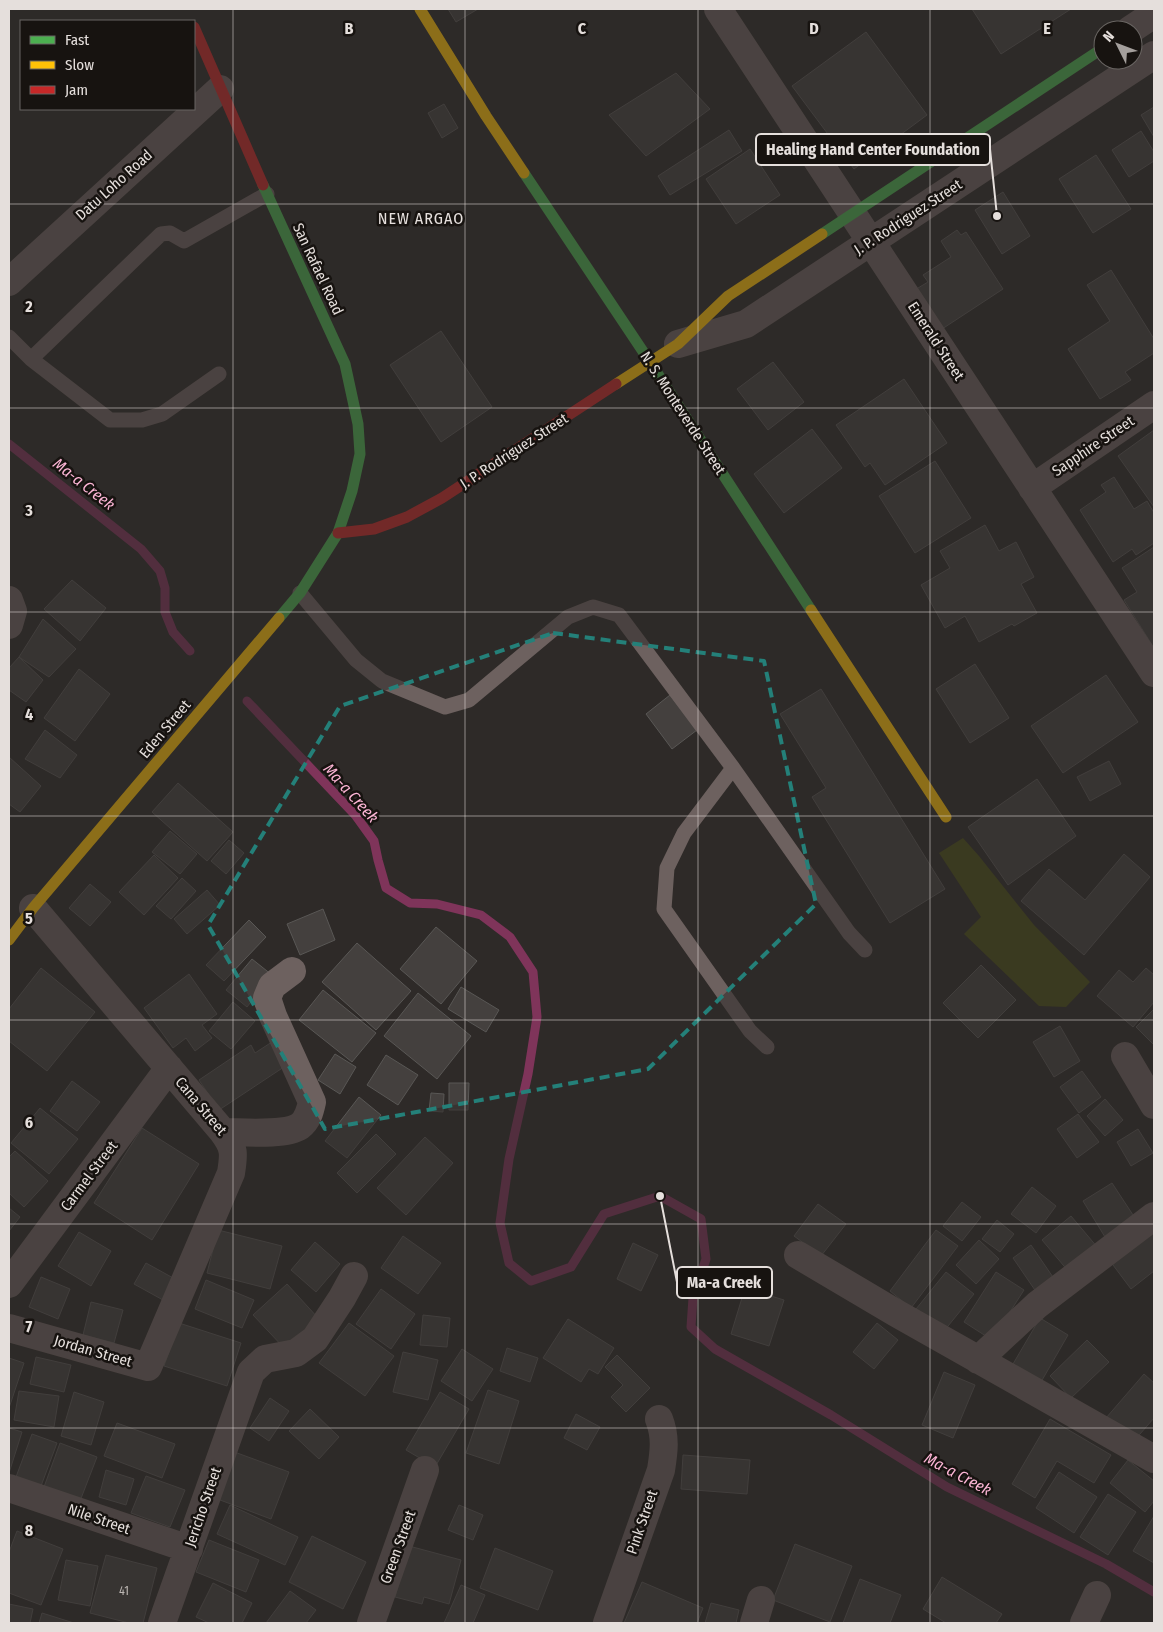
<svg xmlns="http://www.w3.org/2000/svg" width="1163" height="1632" font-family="'Fira Sans Condensed',sans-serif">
<rect width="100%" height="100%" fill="#2e2a28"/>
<path fill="#4a4e18" d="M 963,838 L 979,856 L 1034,925 L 1090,982 L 1066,1007 L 1039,1006 L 964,934 L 981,917 L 939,853 Z"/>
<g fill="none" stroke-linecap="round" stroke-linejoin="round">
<path stroke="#7f345a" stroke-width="9" d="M 9,444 L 141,549 L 160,571 L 165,588 L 165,612 L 173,632 L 190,651
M 247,701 L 356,816 L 374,841 L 378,860 L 386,888 L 410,903 L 437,904 L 481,915 L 510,937 L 533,972 L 537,1017 L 528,1074 L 509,1159 L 500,1223 L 509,1263 L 531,1281 L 571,1267 L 604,1214 L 660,1196 L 701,1219 L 706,1259 L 693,1298 L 691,1327 L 715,1349 L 831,1415 L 947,1487 L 1106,1564 L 1154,1592"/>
</g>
<path fill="#44403e" stroke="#595755" d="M 448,9 L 478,9 L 456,22 Z
M 972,9 L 1071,9 L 1001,54 Z
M 866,32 L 927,115 L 854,169 L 792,86 Z
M 676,73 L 710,109 L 646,156 L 609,115 Z
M 444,104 L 458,128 L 442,138 L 428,113 Z
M 1154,107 L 1154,137 L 1141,115 Z
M 729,130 L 742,151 L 670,195 L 658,176 Z
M 1141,131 L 1154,152 L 1154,161 L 1129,177 L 1112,150 Z
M 750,149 L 780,195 L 736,224 L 706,179 Z
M 1096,155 L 1131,209 L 1093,233 L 1059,179 Z
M 1003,192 L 1030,236 L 1002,254 L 975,210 Z
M 957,230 L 961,235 L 966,232 L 1003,289 L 939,331 L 913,291 L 928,282 L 923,275 L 951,257 L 941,241 Z
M 1111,270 L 1154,339 L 1154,353 L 1125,372 L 1131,380 L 1100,399 L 1068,349 L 1110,321 L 1087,285 Z
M 441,331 L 492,407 L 441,442 L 390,365 Z
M 773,362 L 804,402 L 768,430 L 737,389 Z
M 904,379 L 947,443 L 885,485 L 870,463 L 865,467 L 836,425 Z
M 812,429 L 842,468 L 784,513 L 754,474 Z
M 1154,430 L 1154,507 L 1118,456 Z
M 935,461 L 971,518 L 915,553 L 879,496 Z
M 1114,477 L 1134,509 L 1147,501 L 1154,513 L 1154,543 L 1136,555 L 1132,549 L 1113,562 L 1080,510 L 1106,492 L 1101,485 Z
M 985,525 L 999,551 L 1016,542 L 1034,577 L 1021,584 L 1037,613 L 1014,626 L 1012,624 L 979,642 L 965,616 L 945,628 L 921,585 L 950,568 L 940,551 Z
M 1154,547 L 1154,648 L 1124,600 L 1137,592 L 1122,568 Z
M 72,580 L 106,608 L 80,641 L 44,609 Z
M 43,619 L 76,649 L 49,677 L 19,657 Z
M 19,657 L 43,680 L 26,702 L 9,690 L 9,668 Z
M 975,664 L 1009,718 L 970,743 L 936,689 Z
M 79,669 L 110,694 L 75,741 L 44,718 Z
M 1106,675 L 1138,722 L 1063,773 L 1031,726 Z
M 821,689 L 945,889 L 890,923 L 812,797 L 826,788 L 780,714 Z
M 670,695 L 697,730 L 672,749 L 646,714 Z
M 45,730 L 77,755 L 60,778 L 25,759 Z
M 9,757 L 41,786 L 20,812 L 9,804 Z
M 1109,761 L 1121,784 L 1090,801 L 1077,777 Z
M 1037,779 L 1076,836 L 1008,885 L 968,827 Z
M 178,783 L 233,832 L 207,861 L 152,812 Z
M 170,831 L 197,854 L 180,874 L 152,852 Z
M 229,840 L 244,853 L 226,874 L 211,861 Z
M 1124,854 L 1150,877 L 1084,955 L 1021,901 L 1049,869 L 1085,900 Z
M 154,855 L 178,878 L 144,915 L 119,892 Z
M 182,878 L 196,891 L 171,919 L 156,906 Z
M 90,884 L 111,902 L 90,926 L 69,908 Z
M 207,890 L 220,905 L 187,934 L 174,919 Z
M 323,909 L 335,940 L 300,955 L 287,924 Z
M 249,920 L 266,937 L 224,981 L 206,965 Z
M 436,927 L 477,961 L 441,1004 L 400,969 Z
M 357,943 L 411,991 L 376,1030 L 322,982 Z
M 252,959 L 272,975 L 247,1007 L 226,990 Z
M 981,965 L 1016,1000 L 978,1038 L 943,1003 Z
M 41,968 L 95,1012 L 47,1071 L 9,1041 L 9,1009 Z
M 1146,968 L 1154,975 L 1154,1002 L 1133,1027 L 1097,996 L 1119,970 L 1133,982 Z
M 189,974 L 217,1014 L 202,1025 L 212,1038 L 195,1051 L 186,1038 L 173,1048 L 144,1008 Z
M 461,987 L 499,1010 L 486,1032 L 448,1009 Z
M 323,990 L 376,1033 L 352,1062 L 299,1020 Z
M 418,993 L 471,1036 L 437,1079 L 384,1036 Z
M 233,1002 L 255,1021 L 231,1049 L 209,1031 Z
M 1154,1009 L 1154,1043 L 1153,1044 L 1136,1027 Z
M 1060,1026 L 1080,1061 L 1054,1077 L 1033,1042 Z
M 275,1040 L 290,1063 L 219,1110 L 199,1080 L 251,1045 L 255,1053 Z
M 335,1054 L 356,1067 L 340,1094 L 318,1080 Z
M 386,1055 L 418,1075 L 398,1105 L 367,1085 Z
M 1082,1071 L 1101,1097 L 1079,1113 L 1060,1087 Z
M 72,1081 L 100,1102 L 77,1131 L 50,1111 Z
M 449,1083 L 469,1083 L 468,1110 L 449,1110 Z
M 431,1093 L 444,1094 L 443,1112 L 429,1111 Z
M 359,1097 L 381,1115 L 347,1158 L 325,1141 Z
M 1105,1099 L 1123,1120 L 1105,1136 L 1087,1116 Z
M 40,1108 L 78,1139 L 49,1174 L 11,1143 Z
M 1078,1114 L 1099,1142 L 1077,1158 L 1057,1129 Z
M 142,1128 L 199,1164 L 152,1240 L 94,1203 Z
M 1138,1129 L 1153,1153 L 1131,1166 L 1117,1142 Z
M 376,1134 L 396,1154 L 357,1193 L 337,1173 Z
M 425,1137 L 453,1163 L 406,1215 L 377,1188 Z
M 15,1151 L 48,1181 L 24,1207 L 9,1193 L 9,1157 Z
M 1112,1183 L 1135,1218 L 1105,1237 L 1083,1201 Z
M 1032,1187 L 1056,1206 L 1036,1233 L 1011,1214 Z
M 962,1202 L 981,1217 L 962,1241 L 943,1226 Z
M 818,1204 L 846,1224 L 821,1256 L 794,1236 Z
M 9,1208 L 20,1217 L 9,1231 Z
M 1071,1216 L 1098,1248 L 1069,1272 L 1042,1240 Z
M 997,1220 L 1014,1234 L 1000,1252 L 982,1239 Z
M 1154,1227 L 1154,1271 L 1131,1289 L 1110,1261 Z
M 218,1230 L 282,1246 L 270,1289 L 207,1273 Z
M 936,1230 L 958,1246 L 911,1308 L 890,1291 Z
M 79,1232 L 111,1251 L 91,1286 L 58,1266 Z
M 403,1236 L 441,1263 L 418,1294 L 381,1268 Z
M 979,1240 L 999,1259 L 976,1284 L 956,1265 Z
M 315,1242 L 340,1264 L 316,1292 L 291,1270 Z
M 633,1243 L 658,1255 L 641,1291 L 617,1279 Z
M 1031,1245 L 1057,1283 L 1039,1296 L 1013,1258 Z
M 146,1263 L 175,1279 L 163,1300 L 134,1284 Z
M 946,1272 L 974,1294 L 944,1331 L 916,1309 Z
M 996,1272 L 1024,1290 L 992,1340 L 964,1322 Z
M 41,1277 L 70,1289 L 58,1319 L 29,1307 Z
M 206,1280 L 254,1300 L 242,1328 L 195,1309 Z
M 287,1284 L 319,1319 L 285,1349 L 253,1315 Z
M 745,1288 L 784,1300 L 769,1346 L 731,1334 Z
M 381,1289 L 415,1314 L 391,1349 L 356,1324 Z
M 91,1302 L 123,1310 L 114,1343 L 83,1335 Z
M 423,1315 L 450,1318 L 447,1347 L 420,1345 Z
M 1040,1318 L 1068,1335 L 1041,1382 L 1013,1364 Z
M 568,1319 L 614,1348 L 598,1374 L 589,1369 L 581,1382 L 543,1358 Z
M 179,1323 L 241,1343 L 227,1386 L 164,1366 Z
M 349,1323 L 394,1356 L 365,1396 L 319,1363 Z
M 877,1323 L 898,1340 L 874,1369 L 853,1352 Z
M 1087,1340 L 1109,1362 L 1071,1398 L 1050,1376 Z
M 507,1348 L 538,1358 L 530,1382 L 500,1371 Z
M 462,1349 L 493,1369 L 472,1401 L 441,1381 Z
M 403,1352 L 438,1360 L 428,1400 L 393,1392 Z
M 617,1355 L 650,1388 L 626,1412 L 611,1397 L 623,1385 L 605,1367 Z
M 36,1357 L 71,1365 L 64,1392 L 30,1384 Z
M 9,1358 L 24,1363 L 9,1408 Z
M 944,1372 L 975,1385 L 953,1438 L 922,1425 Z
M 1144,1374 L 1154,1383 L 1154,1418 L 1133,1442 L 1106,1418 Z
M 488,1390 L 519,1401 L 499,1464 L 466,1453 Z
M 19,1391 L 59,1396 L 54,1427 L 14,1420 Z
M 74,1392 L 104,1402 L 91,1445 L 61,1436 Z
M 440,1392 L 469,1409 L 435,1467 L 406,1450 Z
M 270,1398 L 289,1411 L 269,1441 L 250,1428 Z
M 310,1409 L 339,1437 L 319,1459 L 289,1431 Z
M 576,1414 L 600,1427 L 587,1450 L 564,1438 Z
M 1050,1419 L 1111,1455 L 1094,1483 L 1057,1461 L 1035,1498 L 1012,1484 Z
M 117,1423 L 175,1444 L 162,1478 L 104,1456 Z
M 9,1428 L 22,1432 L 9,1473 Z
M 32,1434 L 57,1443 L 41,1486 L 16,1477 Z
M 60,1443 L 97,1457 L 80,1501 L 44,1487 Z
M 229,1450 L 289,1472 L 271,1519 L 212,1497 Z
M 683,1455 L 750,1460 L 747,1494 L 681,1489 Z
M 1128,1460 L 1154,1481 L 1154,1501 L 1145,1512 L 1110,1483 Z
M 106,1470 L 134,1479 L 126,1505 L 99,1497 Z
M 1059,1472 L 1097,1497 L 1074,1533 L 1036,1508 Z
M 146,1476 L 185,1490 L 170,1527 L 131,1513 Z
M 1108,1494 L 1136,1512 L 1108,1555 L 1080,1537 Z
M 230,1505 L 298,1537 L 285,1565 L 217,1534 Z
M 459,1505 L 483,1515 L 473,1540 L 448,1530 Z
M 1154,1516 L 1154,1563 L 1133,1551 Z
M 17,1531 L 63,1549 L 41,1605 L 9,1593 L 9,1552 Z
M 312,1536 L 366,1562 L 343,1609 L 289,1582 Z
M 209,1540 L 259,1560 L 246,1592 L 196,1572 Z
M 795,1544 L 852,1566 L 830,1622 L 773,1600 Z
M 409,1546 L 461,1560 L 449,1604 L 424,1597 L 422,1604 L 395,1597 Z
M 495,1548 L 553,1571 L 538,1610 L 480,1588 Z
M 106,1555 L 157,1568 L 143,1623 L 129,1623 L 90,1613 Z
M 66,1560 L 98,1566 L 90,1606 L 58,1600 Z
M 942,1577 L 1002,1614 L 996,1623 L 946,1623 L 923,1609 Z
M 860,1579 L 901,1595 L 890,1623 L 843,1623 Z
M 642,1582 L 703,1608 L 697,1623 L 624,1623 Z
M 213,1583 L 252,1603 L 242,1623 L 209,1623 L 196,1617 Z
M 461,1585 L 485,1595 L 473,1623 L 444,1623 Z
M 290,1591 L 316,1610 L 306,1623 L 266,1623 Z
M 711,1603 L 739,1610 L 736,1623 L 705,1623 Z
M 9,1604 L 33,1609 L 30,1623 L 9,1623 Z
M 42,1613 L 74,1623 L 39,1623 Z"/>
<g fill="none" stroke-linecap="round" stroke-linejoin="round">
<path stroke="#6d615f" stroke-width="15" d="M 9,337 L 31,359 L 110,420 L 142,420 L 162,414 L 219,374
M 31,359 L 161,234 L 170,233 L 184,241 L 267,194
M 300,593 L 356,660 L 382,681 L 445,707 L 469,700 L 568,617 L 593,607 L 619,615 L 733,768
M 767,1047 L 750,1031 L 664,909 L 667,868 L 684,833 L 733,768 L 849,933 L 865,950"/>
<path stroke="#6d615f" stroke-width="28" d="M 718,9 L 1154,673
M 1130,30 L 1154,14
M 9,282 L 220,89
M 678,344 L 746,324 L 1154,55
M 1032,488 L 1154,405
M 9,600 L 13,611 L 9,625
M 1125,1056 L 1154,1105
M 223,1132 C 242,1132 285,1136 300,1126 C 308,1120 310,1111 312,1102 L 273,1016 L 267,998 L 272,986 L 292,971
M 798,1255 L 896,1313 L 1154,1459
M 9,1284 L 169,1068
M 9,1328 L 148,1367 L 231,1173 C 234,1154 235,1148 223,1132 L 33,908
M 978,1360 L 1037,1305 L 1154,1216
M 9,1488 L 189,1549
M 162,1623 L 251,1372 L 265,1359 L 296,1353 L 315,1339 L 342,1298 L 354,1276
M 371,1623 L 425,1470
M 607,1623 L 661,1470 C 664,1451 666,1437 659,1419
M 754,1623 L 761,1600
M 1084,1623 L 1097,1595"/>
<path stroke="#4caf50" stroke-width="11" d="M 524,173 L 650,362 L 811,610
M 263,185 L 345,364 L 358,424 L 360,454 L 352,491 L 338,533 L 300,593 L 279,618
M 822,234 L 1103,48"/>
<path stroke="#ffc107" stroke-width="11" d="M 420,9 L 486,116 L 524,173
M 616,384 L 678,344 L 728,296 L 822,234
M 811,610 L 946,817
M 9,940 L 33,908 L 279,618"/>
<path stroke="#c62828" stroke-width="11" d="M 194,27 L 263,185
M 338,533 L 374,529 L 407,517 L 442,498 L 616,384"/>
</g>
<path d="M0 0H1163V1632H0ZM 553,633 L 764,661 L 816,904 L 648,1069 L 325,1129 L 208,925 L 340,706 Z" fill="#2e2a28" fill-opacity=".55" fill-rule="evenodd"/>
<path fill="none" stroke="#248079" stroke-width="4" stroke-dasharray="10 6" stroke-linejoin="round" d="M 553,633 L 764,661 L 816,904 L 648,1069 L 325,1129 L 208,925 L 340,706 Z"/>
<path fill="none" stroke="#e5dfdc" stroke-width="1" stroke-opacity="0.55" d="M 233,9 L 233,1623M 465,9 L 465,1623M 698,9 L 698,1623M 930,9 L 930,1623M 9,204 L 1154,204M 9,408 L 1154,408M 9,612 L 1154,612M 9,816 L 1154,816M 9,1020 L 1154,1020M 9,1224 L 1154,1224M 9,1428 L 1154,1428"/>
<g text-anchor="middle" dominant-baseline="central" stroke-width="5" stroke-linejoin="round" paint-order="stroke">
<g font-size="12" fill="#bdb7b4">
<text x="124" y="1591">41</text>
</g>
<g font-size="15" fill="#e5dfdc" stroke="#171310">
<text transform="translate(114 185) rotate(-42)">Datu Loho Road</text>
<text transform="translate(908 217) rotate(-33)">J. P. Rodriguez Street</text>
<text transform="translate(318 269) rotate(65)">San Rafael Road</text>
<text transform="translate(936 341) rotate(57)">Emerald Street</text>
<text transform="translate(683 413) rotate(57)">N. S. Monteverde Street</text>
<text transform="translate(1093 446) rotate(-34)">Sapphire Street</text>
<text transform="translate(514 451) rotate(-33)">J. P. Rodriguez Street</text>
<text transform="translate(165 729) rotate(-50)">Eden Street</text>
<text transform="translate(201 1106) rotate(50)">Cana Street</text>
<text transform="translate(89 1176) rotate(-53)">Carmel Street</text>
<text transform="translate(93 1351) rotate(16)">Jordan Street</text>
<text transform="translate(203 1507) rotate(-71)">Jericho Street</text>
<text transform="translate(99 1519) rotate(19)">Nile Street</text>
<text transform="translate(642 1522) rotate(-71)">Pink Street</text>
<text transform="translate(398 1547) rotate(-70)">Green Street</text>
</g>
<g font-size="16" letter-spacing="1" fill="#e5dfdc" stroke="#171310">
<text x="421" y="218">NEW ARGAO</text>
</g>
<g font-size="16" font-style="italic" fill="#fcb5d5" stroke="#171310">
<text transform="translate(84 484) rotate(38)">Ma-a Creek</text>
<text transform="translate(351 793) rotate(48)">Ma-a Creek</text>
<text transform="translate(958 1474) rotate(28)">Ma-a Creek</text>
</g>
</g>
<g font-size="16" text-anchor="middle" font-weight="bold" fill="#e5dfdc" stroke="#171310" stroke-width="5" stroke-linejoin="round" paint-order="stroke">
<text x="349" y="34">B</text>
<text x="582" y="34">C</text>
<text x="814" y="34">D</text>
<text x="1047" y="34">E</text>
<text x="29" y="312">2</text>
<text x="29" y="516">3</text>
<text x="29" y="720">4</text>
<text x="29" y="924">5</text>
<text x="29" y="1128">6</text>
<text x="29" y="1332">7</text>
<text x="29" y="1536">8</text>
</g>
<path fill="none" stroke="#e5dfdc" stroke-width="2" d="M997 216L990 149M660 1196L677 1282"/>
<g fill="#e5dfdc" stroke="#171310" stroke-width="2">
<circle cx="997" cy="216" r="5"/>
<circle cx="660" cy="1196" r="5"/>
</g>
<g fill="#171310" stroke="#e5dfdc" stroke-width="2">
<rect x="756" y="134" width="234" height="31" rx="5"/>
<rect x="677" y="1267" width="95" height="31" rx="5"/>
</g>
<g font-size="16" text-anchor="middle" font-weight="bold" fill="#e5dfdc">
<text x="873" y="155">Healing Hand Center Foundation</text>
<text x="724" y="1288">Ma-a Creek</text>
</g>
<rect width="1163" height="1632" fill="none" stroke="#e5dfdc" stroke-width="20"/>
<rect x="20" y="20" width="175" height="90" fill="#171310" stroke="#696562"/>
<rect x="30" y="36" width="25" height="8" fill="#4caf50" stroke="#696562"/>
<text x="65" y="45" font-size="15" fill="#e5dfdc">Fast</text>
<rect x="30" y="61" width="25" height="8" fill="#ffc107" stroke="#696562"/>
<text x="65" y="70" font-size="15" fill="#e5dfdc">Slow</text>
<rect x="30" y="86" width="25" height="8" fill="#c62828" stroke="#696562"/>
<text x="65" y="95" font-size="15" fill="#e5dfdc">Jam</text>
<g transform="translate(1118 45) rotate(312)"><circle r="24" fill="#171310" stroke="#696562"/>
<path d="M0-4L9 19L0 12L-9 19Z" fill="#a5a09d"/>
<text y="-8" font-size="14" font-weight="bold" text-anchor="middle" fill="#e5dfdc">N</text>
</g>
</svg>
